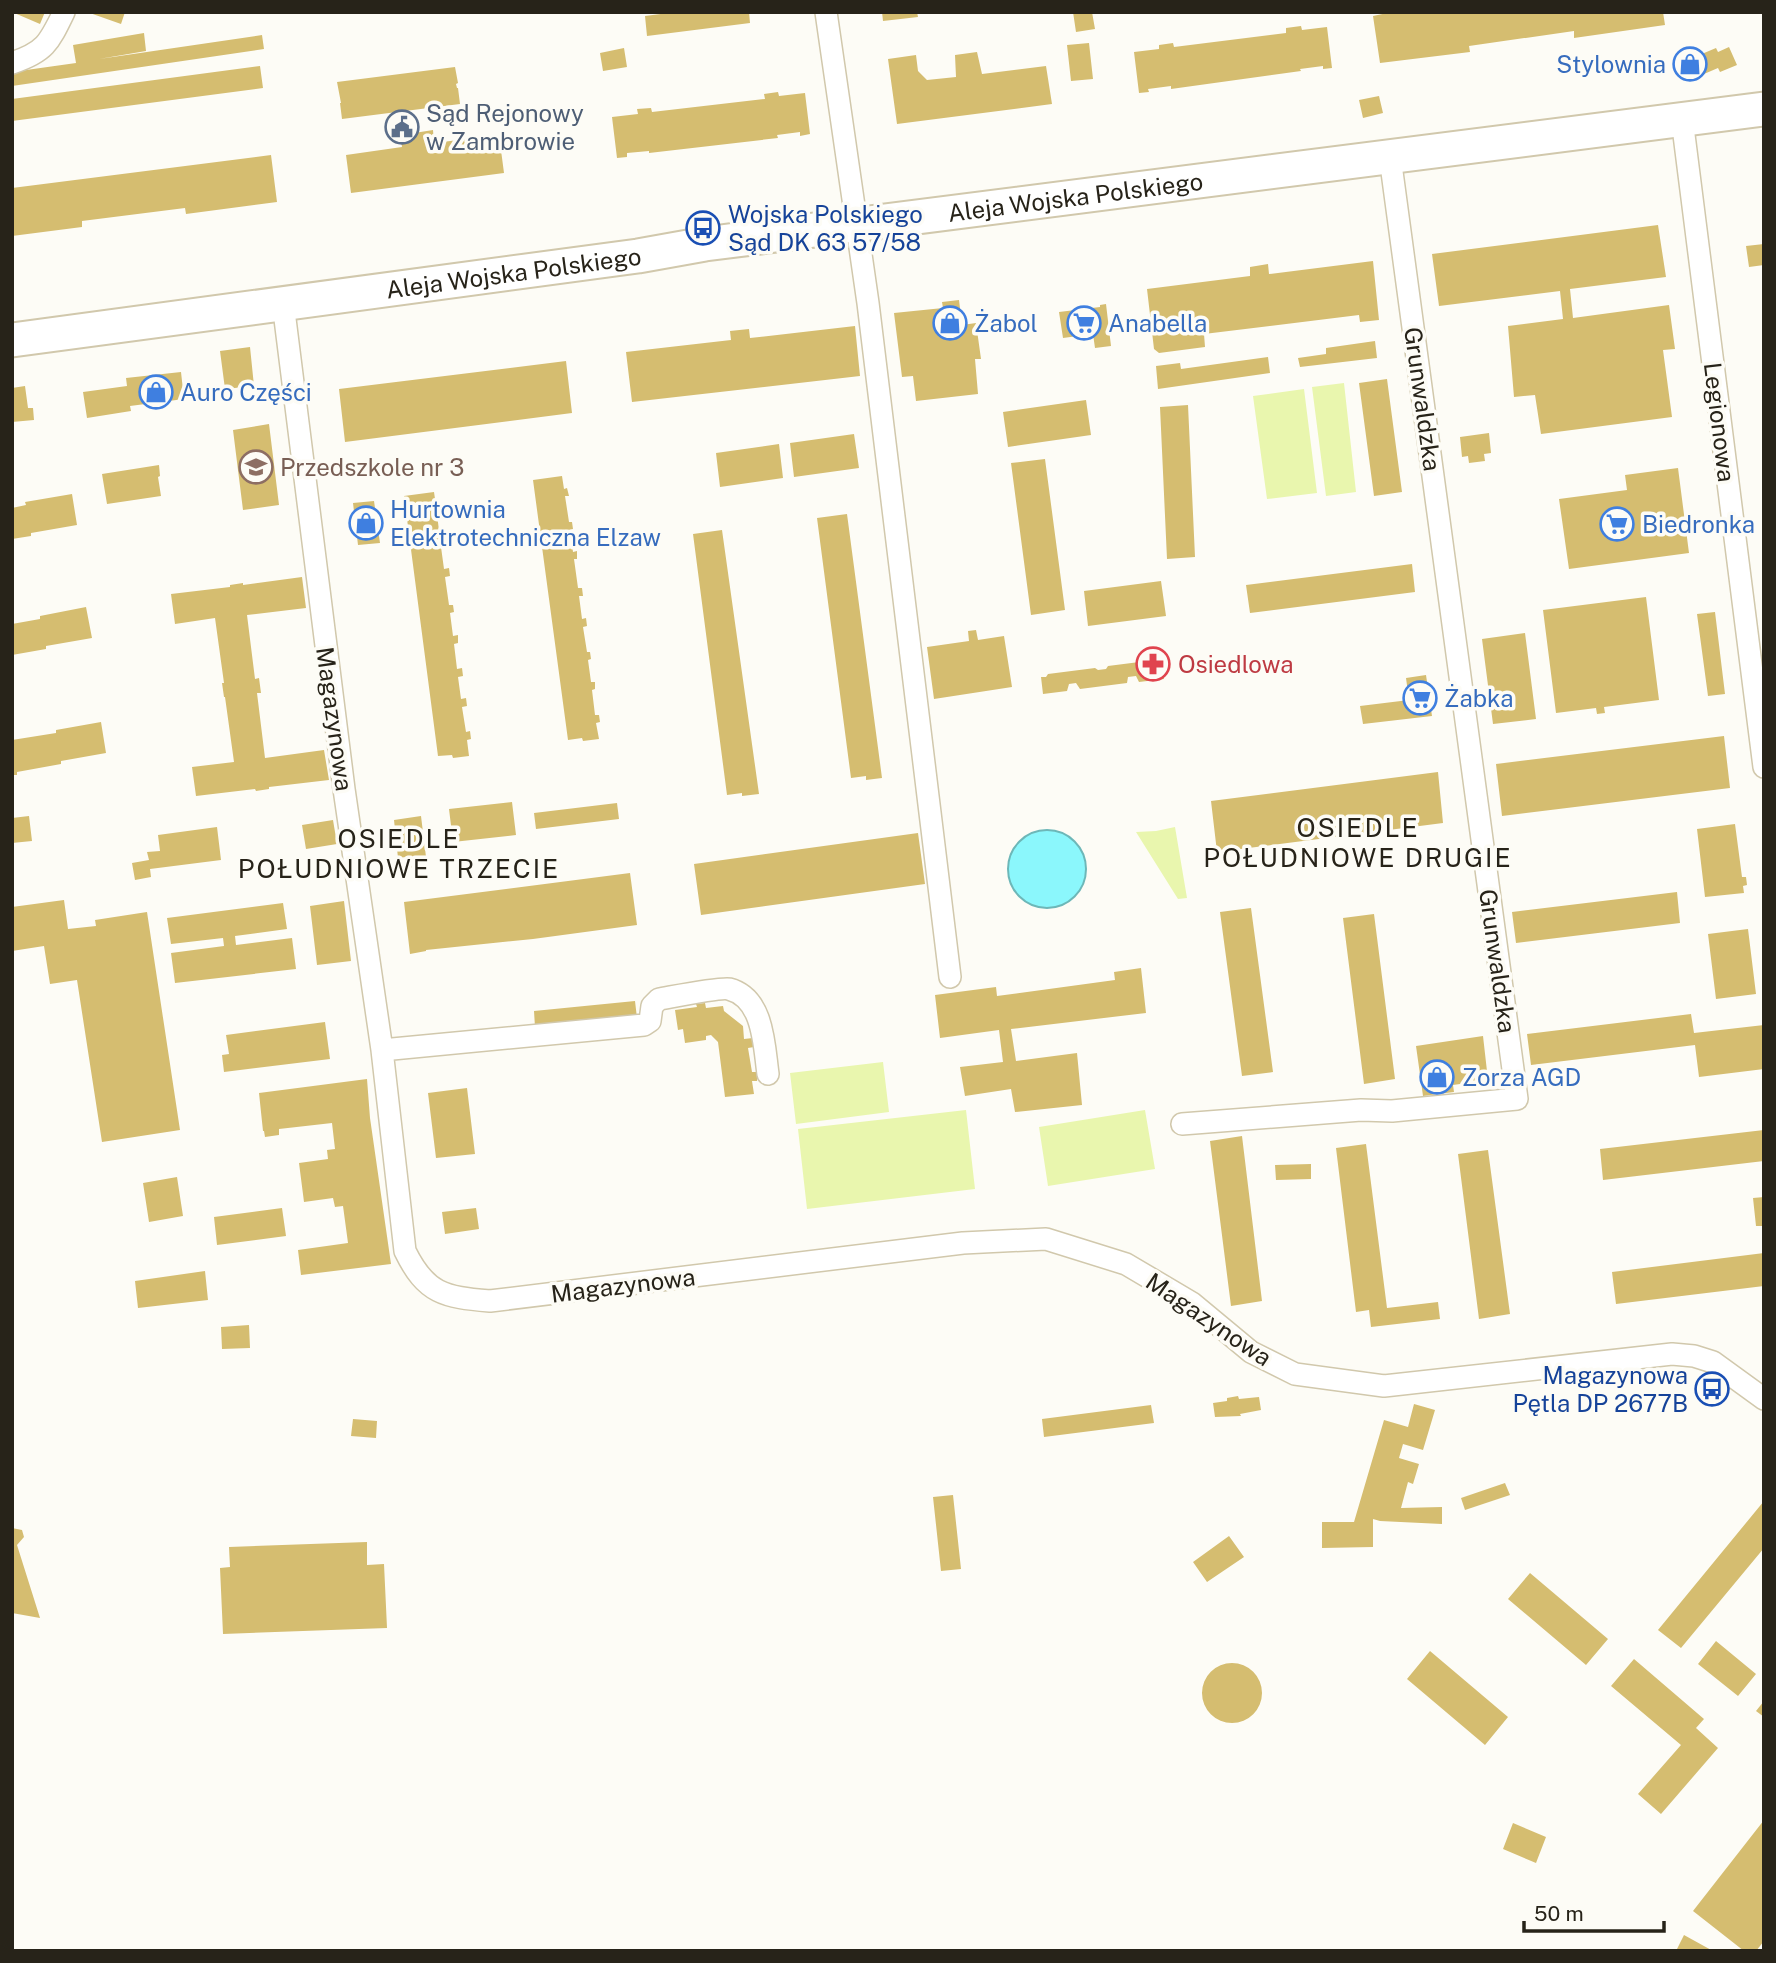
<svg xmlns="http://www.w3.org/2000/svg" width="1776" height="1963" font-family="'Public Sans',sans-serif">
<rect width="100%" height="100%" fill="#fdfcf6"/>
<path fill="#e9f6ae" d="M 1344,383 L 1356,492 L 1326,496 L 1312,387 Z
M 1304,389 L 1317,493 L 1267,499 L 1253,396 Z
M 1175,827 L 1187,898 L 1178,899 L 1136,832 L 1156,831 Z
M 883,1062 L 889,1112 L 796,1124 L 790,1073 Z
M 966,1110 L 975,1189 L 807,1209 L 798,1129 Z
M 1145,1110 L 1155,1169 L 1048,1186 L 1039,1127 Z"/>
<path fill="#8bf7fc" stroke="#6db7b8" stroke-width="2" d="M1008 869a39 39 0 1 1 78 0a39 39 0 1 1-78 0Z"/>
<path fill="#d5bd70" d="M 12,12 L 45,12 L 40,24 Z
M 87,12 L 125,12 L 121,24 Z
M 676,12 L 749,12 L 750,23 L 647,36 L 645,16 Z
M 882,12 L 917,12 L 918,17 L 883,21 Z
M 1073,12 L 1092,12 L 1095,29 L 1076,32 Z
M 1392,12 L 1663,12 L 1665,25 L 1574,38 L 1574,31 L 1469,46 L 1470,52 L 1380,63 L 1373,16 Z
M 1301,26 L 1302,30 L 1327,27 L 1332,68 L 1323,69 L 1323,66 L 1300,69 L 1301,71 L 1171,89 L 1171,86 L 1148,89 L 1149,92 L 1139,93 L 1134,52 L 1159,49 L 1159,45 L 1173,43 L 1174,47 L 1286,33 L 1286,28 Z
M 144,33 L 146,51 L 99,59 L 262,35 L 264,49 L 12,86 L 12,72 L 76,63 L 73,45 Z
M 1089,43 L 1093,79 L 1071,81 L 1067,45 Z
M 1729,47 L 1737,65 L 1720,72 L 1718,68 L 1704,74 L 1702,70 L 1686,76 L 1679,58 L 1695,51 L 1697,56 L 1716,48 L 1718,52 Z
M 624,48 L 627,67 L 603,71 L 600,53 Z
M 977,52 L 982,74 L 1046,66 L 1052,104 L 897,124 L 888,59 L 916,55 L 918,71 L 927,80 L 956,77 L 955,55 Z
M 260,66 L 263,88 L 12,121 L 12,99 Z
M 455,67 L 458,83 L 456,84 L 457,88 L 458,88 L 460,104 L 405,111 L 408,134 L 433,130 L 434,143 L 499,135 L 504,173 L 351,193 L 346,155 L 402,147 L 397,112 L 342,119 L 340,103 L 341,103 L 337,82 Z
M 778,92 L 779,96 L 805,93 L 810,134 L 800,136 L 800,132 L 777,135 L 778,138 L 649,153 L 649,151 L 627,153 L 627,157 L 617,158 L 612,117 L 638,114 L 637,109 L 651,108 L 652,112 L 765,99 L 764,94 Z
M 1379,96 L 1383,113 L 1363,118 L 1359,100 Z
M 271,155 L 277,202 L 186,214 L 185,208 L 82,221 L 82,227 L 12,236 L 12,188 Z
M 1658,225 L 1666,277 L 1570,289 L 1573,318 L 1669,305 L 1675,349 L 1663,350 L 1672,417 L 1541,434 L 1535,395 L 1514,397 L 1508,326 L 1563,319 L 1560,291 L 1439,306 L 1432,254 Z
M 1764,244 L 1764,265 L 1749,267 L 1746,246 Z
M 1373,261 L 1379,320 L 1360,322 L 1359,315 L 1204,334 L 1205,347 L 1159,353 L 1154,349 L 1147,289 L 1250,276 L 1250,267 L 1268,264 L 1269,274 Z
M 959,300 L 962,325 L 976,323 L 981,359 L 975,359 L 978,394 L 916,401 L 913,376 L 902,377 L 894,313 L 943,308 L 942,302 Z
M 1106,304 L 1111,346 L 1095,348 L 1093,334 L 1063,338 L 1059,312 L 1100,307 L 1100,305 Z
M 855,326 L 860,376 L 632,402 L 626,352 L 731,340 L 730,331 L 749,329 L 750,338 Z
M 1375,341 L 1377,358 L 1300,367 L 1298,358 L 1326,354 L 1326,348 Z
M 250,347 L 254,386 L 225,389 L 220,351 Z
M 1268,357 L 1270,373 L 1158,389 L 1156,366 L 1180,363 L 1181,369 Z
M 566,361 L 572,413 L 345,442 L 339,389 Z
M 181,372 L 184,399 L 130,406 L 131,411 L 87,418 L 83,392 L 127,386 L 126,378 Z
M 1387,379 L 1402,492 L 1374,496 L 1359,383 Z
M 25,386 L 28,408 L 33,408 L 34,420 L 12,422 L 12,388 Z
M 1086,400 L 1091,435 L 1008,447 L 1003,412 Z
M 1188,405 L 1195,557 L 1167,559 L 1160,407 Z
M 269,424 L 279,505 L 243,510 L 233,430 Z
M 1489,433 L 1491,453 L 1484,454 L 1485,461 L 1469,463 L 1468,456 L 1462,457 L 1460,437 Z
M 854,434 L 859,468 L 794,477 L 790,443 Z
M 779,444 L 783,478 L 720,487 L 716,453 Z
M 1045,459 L 1065,610 L 1031,615 L 1011,463 Z
M 159,465 L 160,476 L 158,477 L 161,496 L 107,504 L 102,474 Z
M 1678,468 L 1689,553 L 1569,569 L 1559,499 L 1627,490 L 1625,475 Z
M 562,476 L 564,489 L 567,488 L 569,496 L 565,496 L 569,522 L 572,522 L 573,529 L 570,530 L 573,552 L 577,551 L 577,559 L 574,559 L 578,588 L 582,588 L 583,596 L 579,596 L 582,619 L 586,618 L 587,626 L 583,627 L 587,652 L 590,652 L 591,659 L 588,660 L 591,682 L 595,682 L 595,689 L 592,690 L 595,715 L 599,715 L 600,722 L 596,723 L 599,739 L 583,741 L 582,738 L 568,740 L 533,480 Z
M 434,492 L 436,506 L 441,505 L 442,513 L 437,514 L 440,539 L 445,538 L 446,546 L 441,547 L 444,569 L 449,568 L 450,576 L 445,577 L 449,605 L 453,605 L 454,612 L 450,613 L 453,636 L 458,635 L 458,643 L 454,644 L 457,669 L 462,668 L 463,676 L 458,677 L 461,699 L 466,698 L 467,706 L 462,707 L 466,732 L 470,731 L 471,739 L 467,740 L 469,756 L 453,758 L 452,755 L 438,756 L 404,496 Z
M 72,494 L 77,525 L 31,533 L 31,536 L 12,539 L 12,508 L 26,505 L 25,502 Z
M 374,501 L 380,543 L 358,545 L 353,503 Z
M 847,514 L 882,778 L 866,780 L 866,776 L 851,778 L 817,518 Z
M 722,530 L 759,794 L 742,796 L 742,793 L 727,795 L 693,534 Z
M 1412,564 L 1415,592 L 1250,613 L 1246,585 Z
M 302,577 L 306,608 L 247,615 L 255,679 L 259,678 L 261,693 L 257,693 L 265,758 L 324,750 L 329,780 L 269,787 L 269,789 L 256,791 L 255,789 L 196,796 L 192,767 L 234,762 L 225,697 L 224,697 L 222,683 L 224,683 L 215,618 L 175,624 L 171,594 L 230,587 L 230,585 L 243,583 L 243,585 Z
M 1161,581 L 1166,616 L 1088,626 L 1084,591 Z
M 1646,597 L 1659,700 L 1604,707 L 1605,713 L 1597,714 L 1596,708 L 1556,713 L 1543,610 Z
M 86,607 L 92,638 L 46,646 L 46,649 L 12,655 L 12,624 L 40,619 L 40,616 Z
M 1715,612 L 1725,694 L 1708,696 L 1697,614 Z
M 976,630 L 978,640 L 1004,636 L 1012,687 L 934,699 L 927,647 L 969,641 L 968,631 Z
M 1525,633 L 1536,719 L 1493,724 L 1482,639 Z
M 1155,660 L 1157,662 L 1162,662 L 1164,679 L 1139,682 L 1136,676 L 1128,677 L 1127,683 L 1080,689 L 1076,683 L 1069,684 L 1067,691 L 1043,694 L 1041,677 L 1046,677 L 1048,674 L 1095,668 L 1098,670 L 1106,669 L 1108,666 Z
M 1426,675 L 1432,716 L 1363,724 L 1360,706 L 1409,700 L 1406,678 Z
M 101,722 L 106,753 L 61,761 L 61,764 L 17,772 L 17,775 L 12,775 L 12,740 L 56,733 L 56,730 Z
M 1724,736 L 1730,788 L 1502,816 L 1496,764 Z
M 1438,772 L 1443,823 L 1217,852 L 1211,801 Z
M 512,802 L 516,835 L 453,842 L 449,809 Z
M 617,803 L 619,819 L 536,829 L 534,813 Z
M 29,816 L 32,841 L 12,843 L 12,818 Z
M 421,816 L 427,865 L 407,868 L 406,857 L 398,858 L 394,820 Z
M 333,820 L 337,844 L 306,849 L 302,825 Z
M 1735,824 L 1742,877 L 1746,877 L 1747,885 L 1743,886 L 1744,893 L 1705,897 L 1697,829 Z
M 217,827 L 221,860 L 150,869 L 151,877 L 135,880 L 132,863 L 149,860 L 147,852 L 160,851 L 158,835 Z
M 918,833 L 925,884 L 701,915 L 694,864 Z
M 630,873 L 637,925 L 533,939 L 426,950 L 426,951 L 410,954 L 404,902 Z
M 1677,892 L 1680,923 L 1516,943 L 1512,912 Z
M 64,900 L 68,929 L 96,926 L 95,920 L 147,912 L 180,1130 L 102,1142 L 77,980 L 50,984 L 44,946 L 12,951 L 12,907 Z
M 344,901 L 351,961 L 317,965 L 310,906 Z
M 283,903 L 287,929 L 235,936 L 236,945 L 292,938 L 296,969 L 175,983 L 171,953 L 224,946 L 223,938 L 171,944 L 167,918 Z
M 1251,908 L 1273,1072 L 1242,1076 L 1220,912 Z
M 1374,914 L 1395,1079 L 1364,1084 L 1343,918 Z
M 1748,929 L 1756,994 L 1716,999 L 1708,934 Z
M 1141,968 L 1146,1013 L 1011,1029 L 1016,1061 L 1077,1053 L 1082,1105 L 1015,1112 L 1011,1089 L 965,1096 L 960,1067 L 1003,1062 L 999,1030 L 940,1038 L 935,995 L 996,987 L 997,996 L 1115,980 L 1114,972 Z
M 635,1001 L 637,1018 L 535,1027 L 534,1011 Z
M 705,1003 L 706,1008 L 723,1006 L 724,1011 L 743,1026 L 744,1039 L 753,1038 L 754,1047 L 748,1048 L 752,1072 L 757,1072 L 757,1081 L 752,1081 L 754,1094 L 725,1097 L 718,1042 L 711,1035 L 706,1036 L 706,1040 L 685,1043 L 683,1029 L 678,1030 L 675,1010 L 697,1007 L 696,1004 Z
M 1691,1014 L 1694,1033 L 1764,1025 L 1764,1069 L 1699,1077 L 1695,1045 L 1531,1065 L 1527,1034 Z
M 325,1022 L 330,1059 L 224,1072 L 222,1055 L 229,1054 L 226,1035 Z
M 1483,1036 L 1488,1080 L 1453,1085 L 1454,1092 L 1423,1096 L 1416,1046 Z
M 367,1079 L 370,1118 L 391,1264 L 301,1275 L 298,1250 L 348,1243 L 343,1206 L 335,1207 L 333,1198 L 304,1202 L 299,1163 L 328,1159 L 327,1150 L 335,1149 L 332,1123 L 279,1129 L 279,1135 L 265,1137 L 264,1131 L 263,1131 L 259,1093 Z
M 467,1088 L 475,1154 L 436,1158 L 428,1093 Z
M 1764,1130 L 1764,1161 L 1603,1180 L 1600,1149 Z
M 1242,1136 L 1262,1301 L 1231,1306 L 1210,1141 Z
M 1366,1144 L 1387,1308 L 1438,1302 L 1440,1319 L 1371,1327 L 1369,1310 L 1356,1312 L 1336,1148 Z
M 1488,1150 L 1510,1314 L 1479,1319 L 1458,1154 Z
M 1311,1164 L 1311,1179 L 1276,1180 L 1275,1165 Z
M 177,1177 L 183,1216 L 149,1222 L 143,1183 Z
M 1764,1197 L 1764,1226 L 1756,1226 L 1753,1198 Z
M 282,1208 L 286,1236 L 217,1245 L 214,1217 Z
M 476,1208 L 479,1229 L 445,1234 L 442,1212 Z
M 1764,1253 L 1764,1286 L 1616,1304 L 1612,1272 Z
M 205,1271 L 208,1300 L 138,1308 L 135,1281 Z
M 249,1325 L 250,1348 L 222,1349 L 221,1327 Z
M 1238,1396 L 1239,1399 L 1259,1397 L 1261,1410 L 1240,1414 L 1241,1416 L 1215,1417 L 1213,1403 L 1227,1401 L 1227,1398 Z
M 1414,1404 L 1435,1410 L 1423,1450 L 1403,1444 L 1399,1458 L 1419,1464 L 1413,1484 L 1408,1482 L 1401,1508 L 1442,1507 L 1442,1524 L 1380,1521 L 1373,1519 L 1373,1547 L 1322,1548 L 1322,1522 L 1354,1522 L 1384,1420 L 1408,1427 Z
M 1151,1405 L 1154,1423 L 1044,1437 L 1042,1419 Z
M 353,1419 L 377,1421 L 376,1438 L 351,1436 Z
M 1505,1483 L 1510,1495 L 1465,1510 L 1461,1498 Z
M 953,1495 L 961,1569 L 941,1571 L 933,1497 Z
M 1764,1501 L 1764,1548 L 1681,1648 L 1658,1630 Z
M 12,1528 L 22,1530 L 24,1537 L 17,1545 L 40,1618 L 12,1613 Z
M 1229,1536 L 1244,1557 L 1207,1582 L 1193,1562 Z
M 367,1542 L 367,1565 L 384,1564 L 387,1628 L 223,1634 L 220,1568 L 230,1567 L 229,1547 Z
M 1530,1573 L 1608,1639 L 1586,1665 L 1508,1599 Z
M 1716,1641 L 1756,1674 L 1738,1696 L 1698,1664 Z
M 1430,1651 L 1508,1717 L 1485,1745 L 1407,1679 Z
M 1634,1659 L 1704,1719 L 1696,1728 L 1718,1748 L 1661,1814 L 1638,1794 L 1681,1745 L 1611,1686 Z
M1202 1693a30 30 0 1 1 60 0a30 30 0 1 1-60 0Z
M 1764,1701 L 1764,1717 L 1756,1711 Z
M 1764,1820 L 1764,1941 L 1756,1951 L 1744,1951 L 1693,1911 Z
M 1513,1823 L 1546,1837 L 1536,1863 L 1503,1849 Z
M 1684,1935 L 1713,1951 L 1676,1951 Z"/>
<g fill="none" stroke-linecap="round" stroke-linejoin="round">
<defs>
<path id="street" d="M 826,12 L 868,303 L 950,977
M 12,63 C 45,52 49,43 64,12
M 1682,119 L 1764,767
M 283,303 L 344,789 L 382,1050 L 405,1251 C 426,1294 444,1297 490,1301 L 963,1243 L 1046,1239 L 1126,1264 L 1192,1303 L 1251,1352 L 1295,1374 L 1384,1386 L 1672,1354 L 1694,1356 L 1713,1362 L 1764,1399
M 382,1050 L 644,1025 L 650,1021 L 652,1006 L 659,999 C 671,997 721,987 729,989 C 764,998 764,1046 768,1074
M 1182,1124 L 1361,1110 L 1392,1111 L 1517,1099 L 1390,157"/>
<g id="primary">
<path id="s1" d="M 12,340 L 638,256 L 705,244 L 1764,109"/>
</g>
</defs>
<use href="#street" stroke="#d1c8ac" stroke-width="24"/>
<use href="#primary" stroke="#d1c8ac" stroke-width="37"/>
<use href="#street" stroke="#fff" stroke-width="21"/>
<use href="#primary" stroke="#fff" stroke-width="33"/>
</g>
<defs>
<symbol id="shop-ring" viewBox="-11 -11 22 22"><circle r="9.5" fill="#fdfcf6" stroke="#3f7fe0" stroke-width="1.5"/><path d="M-5-2.5h2.3a2.7 3.5 0 0 1 5.4 0H5L5.5 6h-11ZM-1.5-2.5h3a1.5 2.3 0 0 0-3 0Z" fill="#3f7fe0"/></symbol>
<symbol id="civic-ring" viewBox="-11 -11 22 22"><circle r="9.5" fill="#fdfcf6" stroke="#5c6f8a" stroke-width="1.5"/><path d="M-.6-6.5H3V-4.5H.6V-3L4-1V1h2V6H-6V1h2V-1L-.6-3ZM-1.2 2.5V6h2.4V2.5Z" fill="#5c6f8a"/></symbol>
<symbol id="bus-ring" viewBox="-11 -11 22 22"><circle r="9.5" fill="#fdfcf6" stroke="#1a4fb4" stroke-width="1.5"/><path d="M-5-6H5V4H4V6H2V4H-2V6H-4V4H-5ZM-3.5-4V0h7V-4ZM-3.5 1.2v1.5H-2V1.2ZM2 1.2v1.5H3.5V1.2Z" fill="#1a4fb4"/></symbol>
<symbol id="supermarket-ring" viewBox="-11 -11 22 22"><circle r="9.5" fill="#fdfcf6" stroke="#3f7fe0" stroke-width="1.5"/><path d="M-6-5.5h2.5l.6 2H6L4.5 2H-2.5L-4.4-4H-6ZM-1.5 3.2a1.3 1.3 0 1 0 .1 0ZM3 3.2a1.3 1.3 0 1 0 .1 0Z" fill="#3f7fe0"/></symbol>
<symbol id="school-ring" viewBox="-11 -11 22 22"><circle r="9.5" fill="#fdfcf6" stroke="#8d6e63" stroke-width="1.5"/><path d="M0-5L7-2L0 1L-7-2ZM-4 1L0 2.5L4 1V4Q0 6-4 4Z" fill="#8d6e63"/></symbol>
<symbol id="pharmacy-ring" viewBox="-11 -11 22 22"><circle r="9.5" fill="#fdfcf6" stroke="#e0444e" stroke-width="1.5"/><path d="M-2-6h4v4h4v4h-4v4h-4v-4h-4v-4h4Z" fill="#e0444e"/></symbol>
</defs>
<g fill-rule="evenodd">
<use href="#shop-ring" x="1671" y="45" width="38" height="38"/>
<use href="#civic-ring" x="383" y="108" width="38" height="38"/>
<use href="#bus-ring" x="684" y="209" width="38" height="38"/>
<use href="#shop-ring" x="931" y="304" width="38" height="38"/>
<use href="#supermarket-ring" x="1065" y="304" width="38" height="38"/>
<use href="#shop-ring" x="137" y="373" width="38" height="38"/>
<use href="#school-ring" x="237" y="448" width="38" height="38"/>
<use href="#shop-ring" x="347" y="504" width="38" height="38"/>
<use href="#supermarket-ring" x="1598" y="505" width="38" height="38"/>
<use href="#pharmacy-ring" x="1134" y="645" width="38" height="38"/>
<use href="#supermarket-ring" x="1401" y="679" width="38" height="38"/>
<use href="#shop-ring" x="1418" y="1058" width="38" height="38"/>
<use href="#bus-ring" x="1693" y="1370" width="38" height="38"/>
</g>
<g text-anchor="middle" dominant-baseline="central" stroke-width="7" stroke-linejoin="round" paint-order="stroke">
<g font-size="24" fill="#366cbe" stroke="#fdfcf6" text-anchor="start">
<text x="1666" y="64" text-anchor="end">Stylownia</text>
<text x="974" y="323">Żabol</text>
<text x="1108" y="323">Anabella</text>
<text x="180" y="392">Auro Części</text>
<text x="390" y="509">Hurtownia<tspan x="390" dy="28">Elektrotechniczna Elzaw</tspan></text>
<text x="1642" y="524">Biedronka</text>
<text x="1444" y="698">Żabka</text>
<text x="1462" y="1077">Zorza AGD</text>
</g>
<g font-size="24" fill="#4e5e75" stroke="#fdfcf6" text-anchor="start">
<text x="426" y="113">Sąd Rejonowy<tspan x="426" dy="28">w Zambrowie</tspan></text>
</g>
<g font-size="24" fill="#272319" stroke="#fdfcf6">
<text stroke="none"><textPath href="#s1" startOffset="1073">Aleja Wojska Polskiego</textPath></text>
<text stroke="none"><textPath href="#s1" startOffset="506">Aleja Wojska Polskiego</textPath></text>
<text transform="translate(1423 399) rotate(82)">Grunwaldzka</text>
<text transform="translate(1720 422) rotate(83)">Legionowa</text>
<text transform="translate(335 719) rotate(82)">Magazynowa</text>
<text transform="translate(1498 961) rotate(82)">Grunwaldzka</text>
<text transform="translate(623 1285) rotate(-7)">Magazynowa</text>
<text transform="translate(1209 1319) rotate(34)">Magazynowa</text>
</g>
<g font-size="24" fill="#164399" stroke="#fdfcf6" text-anchor="start">
<text x="728" y="214">Wojska Polskiego<tspan x="728" dy="28">Sąd DK 63 57/58</tspan></text>
<text x="1688" y="1375" text-anchor="end">Magazynowa<tspan x="1688" dy="28">Pętla DP 2677B</tspan></text>
</g>
<g font-size="24" fill="#785e54" stroke="#fdfcf6" text-anchor="start">
<text x="280" y="467">Przedszkole nr 3</text>
</g>
<g font-size="24" fill="#be3a42" stroke="#fdfcf6" text-anchor="start">
<text x="1178" y="664">Osiedlowa</text>
</g>
<g font-size="26" letter-spacing="2" fill="#272319" stroke="#fdfcf6">
<text x="1358" y="827">OSIEDLE<tspan x="1358" dy="30">POŁUDNIOWE DRUGIE</tspan></text>
<text x="399" y="838">OSIEDLE<tspan x="399" dy="30">POŁUDNIOWE TRZECIE</tspan></text>
</g>
</g>
<rect width="1776" height="1963" fill="none" stroke="#272319" stroke-width="28"/>
<path d="M1524 1921v10h140v-10" fill="none" stroke="#272319" stroke-width="3.5"/>
<text x="1534" y="1921" font-size="21" fill="#272319" stroke="#fdfcf6" stroke-width="5" paint-order="stroke">50 m</text>
</svg>
